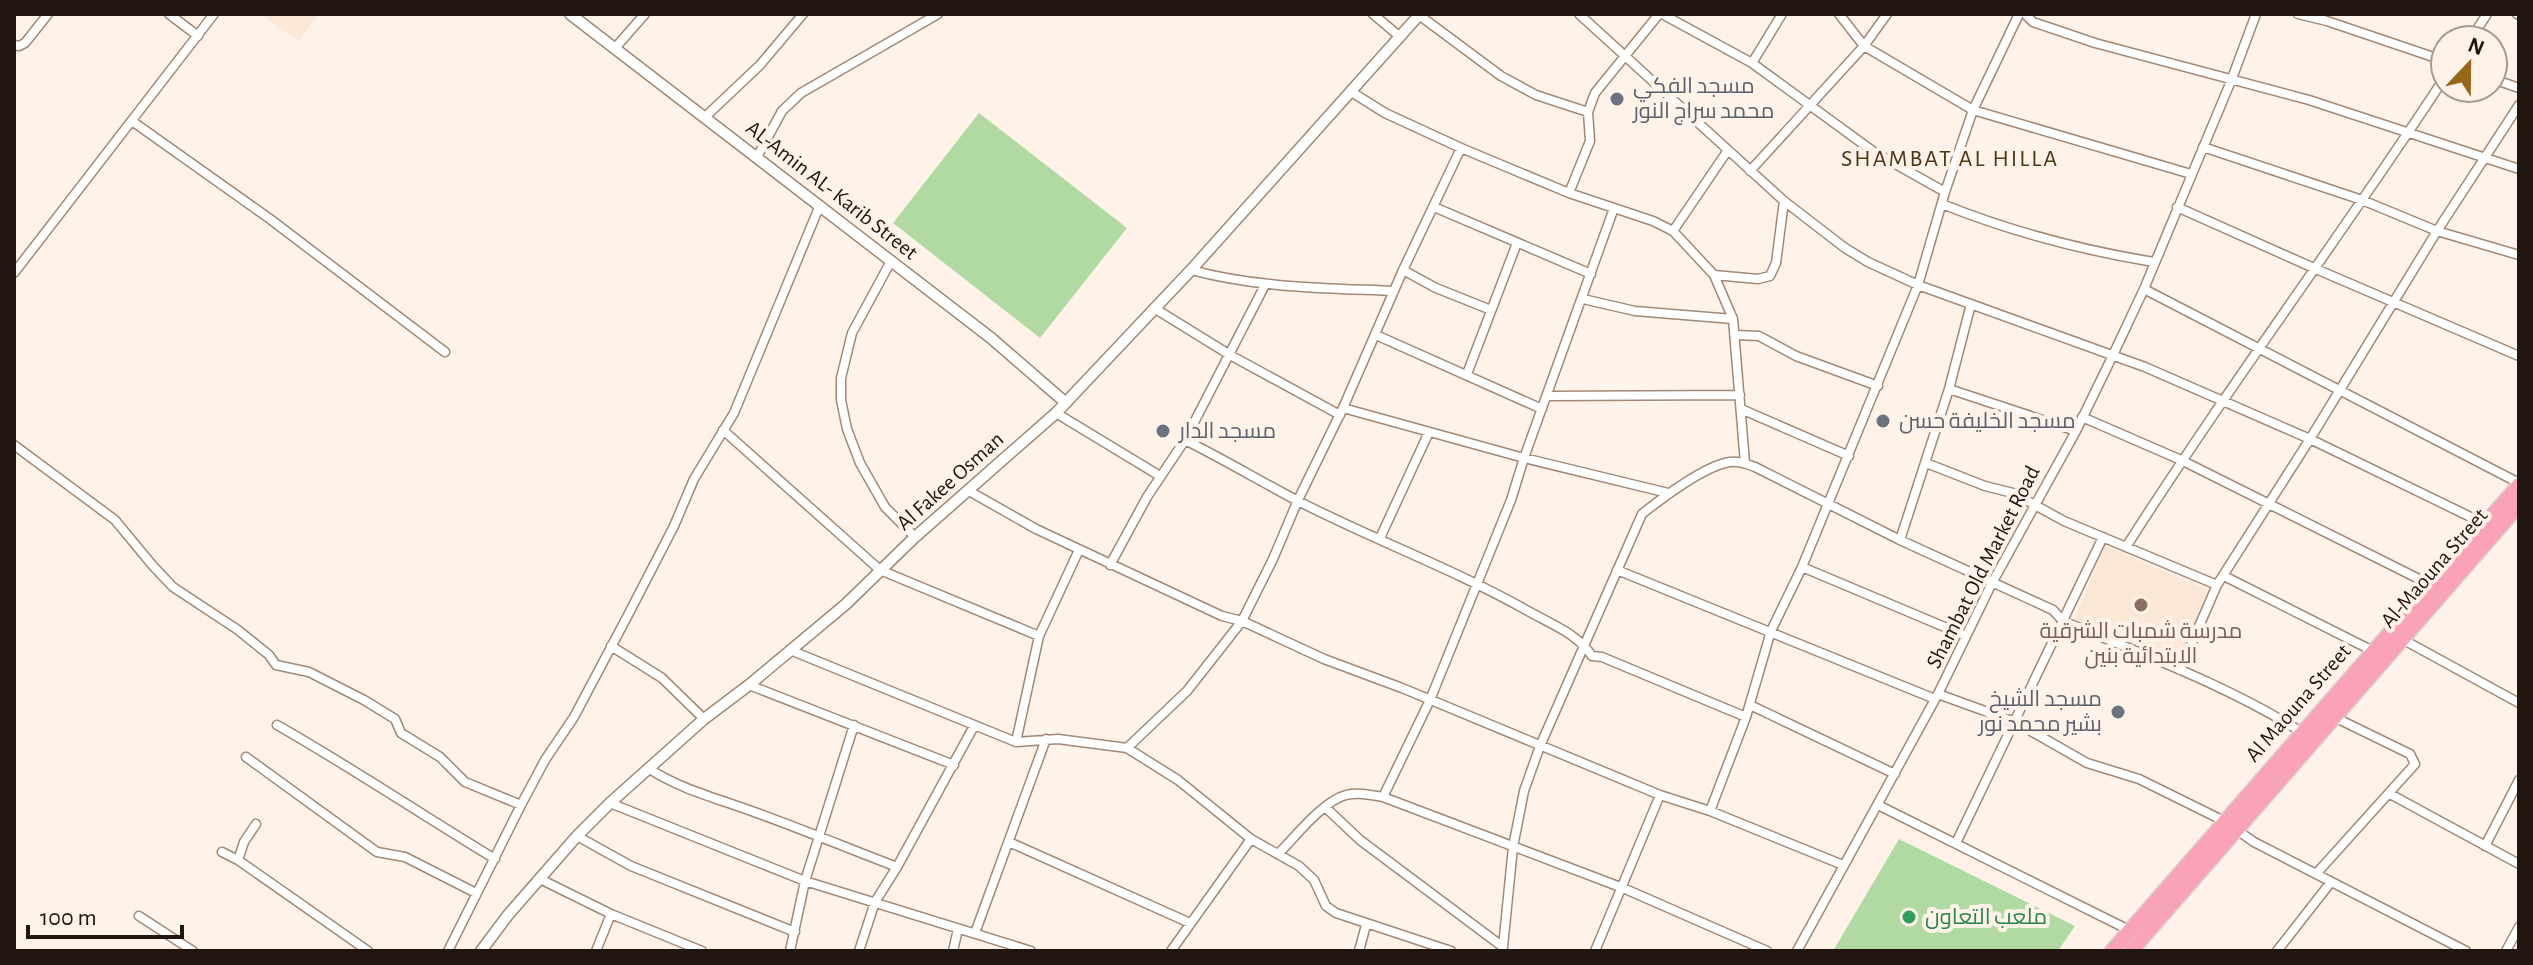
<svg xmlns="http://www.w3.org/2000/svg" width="2533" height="965" font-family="'Alegreya Sans',Cairo,sans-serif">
<rect width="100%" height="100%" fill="#fef2e9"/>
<path fill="#fae7d6" d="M 261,14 L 319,14 L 299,41 Z
M 2105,546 L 2208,590 L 2177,664 L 2074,621 Z"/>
<path fill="#b1daa3" d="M 979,113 L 1127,228 L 1040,338 L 893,223 Z
M 1899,839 L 2075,926 L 2058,951 L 1833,951 Z"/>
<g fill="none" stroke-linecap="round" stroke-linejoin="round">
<defs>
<path id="minor" d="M 169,14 L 198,36
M 1373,14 L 1399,36
M 1579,14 L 1784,201 L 1845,248 L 1868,262 L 1918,285 L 2145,367 L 2310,439 L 2483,523
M 1662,14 L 1752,63 L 1874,152 L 1945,192
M 1839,14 L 1864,46 L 1973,110 L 2191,174
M 2025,14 L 2033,22 L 2095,43 L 2309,100 L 2519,169
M 2298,14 L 2327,21 L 2445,61
M 2517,14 L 2519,15
M 1419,15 L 1501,76 L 1536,95 L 1588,112
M 2470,40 L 2487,14
M 14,45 L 19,46 L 25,43 L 48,14
M 615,48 L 645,14
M 1752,63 L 1782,14
M 2493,79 L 2519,88
M 1350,91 L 1385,113 L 1461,148 L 1569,193 L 1653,221 L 1673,231 L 1714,275 L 1733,319 L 1745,463
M 705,117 L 760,65 L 803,14
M 132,121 L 270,219 L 445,352
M 2203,147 L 2362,200 L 2437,231 L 2519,255
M 757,157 L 782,111 L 801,93 L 938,14
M 1750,171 L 1864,46 L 1887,14
M 1569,193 L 1590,141 L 1588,112 L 1595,93 L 1659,14
M 1942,204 C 2012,232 2080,250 2154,262
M 1434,207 L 1591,274
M 2177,207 L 2316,269 L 2519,356
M 1673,231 L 1728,150
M 891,261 L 852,333 L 841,378 L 841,400 L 847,429 L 860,463 L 885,507 L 915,537
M 1191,270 C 1258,288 1325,288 1394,291
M 1403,270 L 1436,288 L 1491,310
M 14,273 L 214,14
M 1714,275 L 1758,279 L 1770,276 L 1776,263 L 1784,201
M 2144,289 L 2519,483
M 1583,299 L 1635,311 L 1733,319
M 1154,308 L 1230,355 L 1340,415
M 1376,335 L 1542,409
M 1736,335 L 1759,336 L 1796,356 L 1878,386
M 1467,374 L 1517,243
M 1949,389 L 2076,431
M 1547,396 L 1740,395
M 1343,408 L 1524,458 L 1668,493
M 1741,409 L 1849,456
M 1056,413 L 1160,476
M 2082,417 L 2181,460 L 2431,585
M 723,430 L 880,570 L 1039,636
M 1185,440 C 1223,459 1260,481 1298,501 C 1374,540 1454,569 1528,611 C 1551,624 1578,634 1592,656 L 1602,657 L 1746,717
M 14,445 L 115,520 L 153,566 L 173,587 L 238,630 L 269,655 L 276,665 L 309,672 L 364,700 L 395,719 L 401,733 L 440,757 L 465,782 L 521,805
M 1926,463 L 1985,486 L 2013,493 L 2064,521 L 2217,585
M 969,491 L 1036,529 L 1222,616 L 1242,621 L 1324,659 L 1402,688 L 1660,795 L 1710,811 L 1843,865
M 1380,538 L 1429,432
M 1900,540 L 1949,389 L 1971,304
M 2126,547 C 2228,387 2341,236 2445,77
M 1110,565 L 1147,497 L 1185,440 L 1265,285
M 1802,567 L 1966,636
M 1617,570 L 1935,699
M 2224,576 L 2373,651
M 2402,639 L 2519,703
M 611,646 L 662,678 L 704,719
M 790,650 L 1016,742 L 1058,739 L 1127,748 L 1178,780 L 1251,839 L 1299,866 L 1314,880 L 1326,906 L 1336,913 L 1451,951
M 2180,670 L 2217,585 L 2310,439 L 2437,231 L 2519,105
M 749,685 L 954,765
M 1938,694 L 2015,722 L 2087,763 L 2139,779 L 2224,821 L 2254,842 L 2466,951
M 1750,705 L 1895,774
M 277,725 C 351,767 422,815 495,859
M 1016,742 L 1039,636 L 1079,550
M 1127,748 L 1187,691 L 1242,621 L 1273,559 L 1298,500 L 1343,408 L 1403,270 L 1461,148
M 246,757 L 377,852 L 405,857 L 476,893
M 648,768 C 681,790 720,799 757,813 C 804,830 850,849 897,867
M 2390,794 L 2519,864
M 1383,797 L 1430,700 L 1511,500 L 1524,458 L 1614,208
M 610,803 L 805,881 L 1031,951
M 1878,805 L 2129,930
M 1325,807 L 1360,840 L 1503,947
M 1710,811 L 1746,717 L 1771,631 L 1802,567 L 1918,285 L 1945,192 L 1973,110 L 2019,14
M 577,836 L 631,866 L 795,932
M 1009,842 L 1190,923
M 1956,843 L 2103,537
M 2485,846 L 2519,780
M 222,852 L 238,860 L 368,951
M 1279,853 C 1296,836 1323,801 1346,795 C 1359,792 1371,795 1383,797 L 1623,888 L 1767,951
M 238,860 L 244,842 L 256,824
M 2316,874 L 2415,764 L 2410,754 L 2334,717
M 540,879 L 611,914 L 702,951
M 139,916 L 193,951
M 975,933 L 1046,739
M 1503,947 L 1513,847 L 1524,791 L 1540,746 L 1642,514 C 1662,498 1706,465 1730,462 C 1740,461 1747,464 1755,467 L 1900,540 L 2053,610 L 2063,621 C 2144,655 2229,686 2303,733
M 448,951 L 521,805 L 545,760 L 574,717 L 627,617 L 674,526 L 694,479 L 734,413 L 820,205
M 596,951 L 611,914
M 790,951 L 805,881 L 854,725
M 859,951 L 875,902 L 897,867 L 974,726
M 953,951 L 958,929
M 1171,951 L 1251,839
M 1359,951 L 1366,925
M 1595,951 L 1660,795
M 1797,951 L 1938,694 L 1992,583 L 2076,431 L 2113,355 L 2144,289 L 2231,81 L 2256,14
M 2277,951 L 2331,882
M 2506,951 L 2519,927"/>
<path id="tertiary" d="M 570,14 L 991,338 L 1066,403
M 481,951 L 508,915 L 577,836 L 610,803 L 704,719 L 749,685 L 846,604 L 915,537 L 1056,413 L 1191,270 L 1420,14"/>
<path id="trunk" d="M 2112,951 L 2519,485
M 2131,951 L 2519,505"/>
</defs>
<use href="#minor" stroke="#a38875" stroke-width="11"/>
<use href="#tertiary" stroke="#a38875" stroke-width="13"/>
<use href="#trunk" stroke="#d7d5d4" stroke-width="17"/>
<use href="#minor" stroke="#fff" stroke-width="8"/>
<use href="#tertiary" stroke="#fff" stroke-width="10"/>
<use href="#trunk" stroke="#faa2b6" stroke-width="14"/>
</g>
<g fill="#6b7280" stroke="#fef2e9" stroke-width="3">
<circle cx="1617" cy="99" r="8"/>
<circle cx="1883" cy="421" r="8"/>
<circle cx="1163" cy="431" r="8"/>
<circle cx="2118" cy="712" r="8"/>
</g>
<circle fill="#8d6e63" stroke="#fef2e9" stroke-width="3" cx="2141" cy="605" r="8"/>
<circle fill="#2e9e5b" stroke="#fef2e9" stroke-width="3" cx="1909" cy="917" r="8"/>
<g text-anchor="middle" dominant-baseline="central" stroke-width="8" stroke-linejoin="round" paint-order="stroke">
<g font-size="22" fill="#5b616d" stroke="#fef2e9" text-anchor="start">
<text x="1633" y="86">مسجد الفكي<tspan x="1633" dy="25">محمد سراج النور</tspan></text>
<text x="1899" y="421">مسجد الخليفة حسن</text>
<text x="1179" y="431">مسجد الدار</text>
<text x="2102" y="699" text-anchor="end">مسجد الشيخ<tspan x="2102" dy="25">بشير محمد نور</tspan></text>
</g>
<g font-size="22" fill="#21160f" stroke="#fef2e9">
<text transform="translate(832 190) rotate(38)">AL-Amin AL- Karib Street</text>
<text transform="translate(950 481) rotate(-42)">Al Fakee Osman</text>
<text transform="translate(1983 567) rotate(-63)">Shambat Old Market Road</text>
<text transform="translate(2434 568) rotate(-49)">Al-Maouna Street</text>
<text transform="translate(2298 703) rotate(-49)">Al Maouna Street</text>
</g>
<g font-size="22" fill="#785e54" stroke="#fef2e9">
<text x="2141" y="631">مدرسة شمبات الشرقية<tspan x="2141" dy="25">الابتدائية بنين</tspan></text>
</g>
<g font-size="22" fill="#27864d" stroke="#fef2e9" text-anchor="start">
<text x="1925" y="917">ملعب التعاون</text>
</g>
<g font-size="24" letter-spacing="2" fill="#4d3613" stroke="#fef2e9">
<text x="1950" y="159">SHAMBAT AL HILLA</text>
</g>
</g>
<rect width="2533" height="965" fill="none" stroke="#21160f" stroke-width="32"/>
<g transform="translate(2469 64) rotate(22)"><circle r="38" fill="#fef2e9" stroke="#a69a92" stroke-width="2"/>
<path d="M0-6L14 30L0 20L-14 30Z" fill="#966716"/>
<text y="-12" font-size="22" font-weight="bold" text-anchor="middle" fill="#21160f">N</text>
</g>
<path d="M28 925v12h154v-12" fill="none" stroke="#21160f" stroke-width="4"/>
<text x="40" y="925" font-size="24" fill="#21160f" stroke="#fef2e9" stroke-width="6" paint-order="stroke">100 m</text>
</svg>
